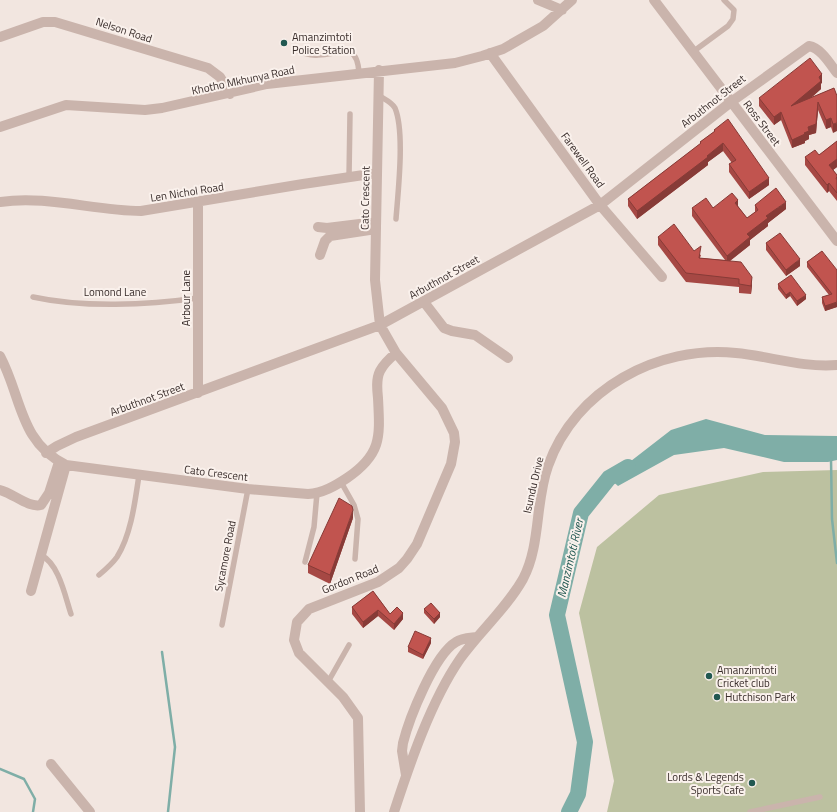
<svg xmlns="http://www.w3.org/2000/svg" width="837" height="812" font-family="'Titillium Web',sans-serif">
<rect width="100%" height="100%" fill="#f2e6e0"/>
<path fill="#bcc1a0" d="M 837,470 L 837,812 L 607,812 L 614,781 L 579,613 L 597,547 L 659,495 L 763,472 Z"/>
<path fill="#7faea7" d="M 706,419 L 765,435 L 837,436 L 837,460 L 828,462 L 784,462 L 724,448 L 674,455 L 618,486 L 609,478 L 671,430 Z"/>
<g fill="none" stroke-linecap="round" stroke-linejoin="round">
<path stroke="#7faea7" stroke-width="2.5" d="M 831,459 L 832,519 L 837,563
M 162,652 L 175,747 L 168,812
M 0,769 L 24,779 L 35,799 L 33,812"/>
<path stroke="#7faea7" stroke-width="16" d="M 569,812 L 578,794 L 585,742 L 557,615 L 581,513 L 609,478 L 628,467"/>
<path stroke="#cab4ac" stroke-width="5.5" d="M 294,49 C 302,53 310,56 318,55 C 340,55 357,40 359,73
M 694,51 L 728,26 L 733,19 L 734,10 L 724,0
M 378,95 C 384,99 392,102 395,108 C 405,132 398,192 396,219
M 349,177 L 350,114
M 33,297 C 83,308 148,305 198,298
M 341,482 L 354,505 L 358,519 L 355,559
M 41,555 C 59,564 65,596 71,614
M 305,562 L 314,527 L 317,493
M 99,575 C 105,570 112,564 117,557 C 131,535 135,502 139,475
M 222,625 L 248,489
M 328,682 L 349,645
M 750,812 L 820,797"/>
<path stroke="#cab4ac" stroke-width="10" d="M 538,0 L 562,10
M 654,0 L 837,241
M 0,37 L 43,22 L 55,22 L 208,68 L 220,77 L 230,94
M 490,53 L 600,205 L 662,277
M 0,127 L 66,105 L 145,110 L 162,108 L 267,84 L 455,63 L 482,56 L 503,49 L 543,26 L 572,0
M 0,202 C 47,195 95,211 141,211 L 303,184 L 377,173
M 318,227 L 327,228 L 376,222
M 320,255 L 325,241 L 330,236 L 376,229
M 424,302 L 444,328 L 452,331 L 475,335 L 508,358
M 0,356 C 22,397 19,442 66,465 L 248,489 L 308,494 C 323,493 335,486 347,478 C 382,454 380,437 378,398 C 377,389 376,379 380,371 C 384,363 390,358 396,353
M 198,393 L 198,203
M 46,453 L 57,446 L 76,437 L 380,325 L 600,205 L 731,102 L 809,46 C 821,48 830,64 837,73
M 0,490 C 13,493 28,508 41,505 L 49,493 L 59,462
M 31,591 L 66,465
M 51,764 L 90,812
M 406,775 L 402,751 L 403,743 C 409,719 434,655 456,642 C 462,638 470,638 477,637
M 360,812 L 358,718 L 343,697 L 299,653 L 294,640 L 297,622 L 309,609 L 378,582 L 399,568 L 407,559 L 417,544 L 451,464 L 455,442 L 454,433 L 442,408 L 396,353 L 380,325 L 375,280 L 379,70
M 394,812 C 410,763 431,701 460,659 C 480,631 506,609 523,579 C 541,545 535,502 548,466 C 575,389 658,345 736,353 C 769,356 803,368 837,365"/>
</g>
<path fill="#a64844" d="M 821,83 L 821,89 L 811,98 L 834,88 L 833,133 L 831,127 L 826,129 L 818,110 L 816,133 L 809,135 L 809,139 L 805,141 L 805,143 L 792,148 L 781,120 L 774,125 L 759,106 L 759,98 L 822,83 Z
M 714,130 L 769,185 L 749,199 L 729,172 L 729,164 L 732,163 L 723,151 L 708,162 L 708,165 L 637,219 L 628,206 L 628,199 L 700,144 L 700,142 L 714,132 Z
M 837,141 L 837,167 L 833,170 L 837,175 L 837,201 L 829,191 L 827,193 L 805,165 L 805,157 L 819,155 Z
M 755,205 L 786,209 L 768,223 L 768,226 L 750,240 L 750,245 L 730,261 L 752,285 L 751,294 L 739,293 L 739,287 L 686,282 L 658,245 L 658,237 L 701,255 L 700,258 L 725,260 L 692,216 L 692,208 L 738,206 L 747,218 L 755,212 Z
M 766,243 L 800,266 L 786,276 L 766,250 Z
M 822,251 L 837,307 L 825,311 L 822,303 L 822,297 L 829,295 L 807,267 L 807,262 Z
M 778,284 L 806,299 L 797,306 L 790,296 L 786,299 L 778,289 Z
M 353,518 L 330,584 L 308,573 L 308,565 Z
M 373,591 L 390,614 L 403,619 L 394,630 L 378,616 L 363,628 L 352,614 L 352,607 Z
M 424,609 L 440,617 L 434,624 L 424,613 Z
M 431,643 L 423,659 L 408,652 L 408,647 Z"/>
<path fill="#873b37" d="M 822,74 L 822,83 L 821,83 L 821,89 L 791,115 L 791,106 L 819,77 Z
M 818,102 L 818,110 L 816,133 L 809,135 L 809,139 L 805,141 L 805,143 L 792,148 L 792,140 L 804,133 L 808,127 Z
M 781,112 L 781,120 L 774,125 L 774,117 Z
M 831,118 L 831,127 L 826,129 L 826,120 Z
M 837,123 L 837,131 L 833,133 L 833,124 Z
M 723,143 L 723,151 L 708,162 L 708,165 L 637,219 L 637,211 L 707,156 Z
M 837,159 L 837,167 L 829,173 L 829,165 Z
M 769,178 L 769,185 L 749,199 L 749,192 Z
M 829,183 L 829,191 L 827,193 L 827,185 Z
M 738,200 L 738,208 L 735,203 Z
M 786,202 L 786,209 L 768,223 L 768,226 L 750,240 L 750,245 L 727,263 L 727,256 L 747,234 L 766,216 Z
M 800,259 L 800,266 L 786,276 L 786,270 Z
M 752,277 L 752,285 L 751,294 L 751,286 Z
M 790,292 L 790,296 L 786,299 L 786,295 Z
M 806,295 L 806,299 L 797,306 L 797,301 Z
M 837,302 L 837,307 L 825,311 L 825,306 Z
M 353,510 L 353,518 L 330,584 L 330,575 Z
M 378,610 L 378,616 L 363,628 L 363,622 Z
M 403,613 L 403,619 L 394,630 L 394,624 Z
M 440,613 L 440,617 L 434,624 L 434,619 Z
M 431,638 L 431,643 L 423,659 L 423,655 Z"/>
<path fill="#c1544f" stroke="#873b37" d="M 810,58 L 822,74 L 819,77 L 821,81 L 791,106 L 834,88 L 837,96 L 837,123 L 833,124 L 831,118 L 826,120 L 818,102 L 816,124 L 808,127 L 809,131 L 804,133 L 805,134 L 792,140 L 781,112 L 774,117 L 759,98 Z
M 728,119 L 769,178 L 749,192 L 729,164 L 736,160 L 723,143 L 707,156 L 708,157 L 637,211 L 628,199 L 701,143 L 700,142 L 715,131 L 714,130 Z
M 837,141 L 837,159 L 829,165 L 837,175 L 837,177 L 836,178 L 837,180 L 837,193 L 829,183 L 827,185 L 805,157 L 815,150 L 819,155 Z
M 776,188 L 786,202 L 766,216 L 768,218 L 747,234 L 750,237 L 727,256 L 692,208 L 706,198 L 713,208 L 732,193 L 738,200 L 735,203 L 747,218 L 758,210 L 755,205 Z
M 674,224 L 694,251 L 701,246 L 699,258 L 741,262 L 752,277 L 751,286 L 739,284 L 739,279 L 686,273 L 658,237 Z
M 780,233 L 800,259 L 786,270 L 766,243 Z
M 822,251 L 837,270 L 837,302 L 825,306 L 822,297 L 832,294 L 807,262 Z
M 791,275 L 806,295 L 797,301 L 790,292 L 786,295 L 778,284 Z
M 339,498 L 352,506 L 353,510 L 330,575 L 308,565 Z
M 373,591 L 390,614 L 397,607 L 403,613 L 394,624 L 378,610 L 363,622 L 352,607 Z
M 431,603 L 440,613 L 434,619 L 424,609 Z
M 415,631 L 431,638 L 423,655 L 408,647 Z"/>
<g fill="#215851" stroke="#faf1ec" stroke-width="1.5">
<circle cx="284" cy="43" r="4"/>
<circle cx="709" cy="676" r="4"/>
<circle cx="717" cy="697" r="4"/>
<circle cx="752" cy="783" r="4"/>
</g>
<g text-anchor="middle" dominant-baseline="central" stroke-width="4" stroke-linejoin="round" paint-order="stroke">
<g font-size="11" fill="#382c2a" stroke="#faf1ec">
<text transform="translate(124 30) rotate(18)">Nelson Road</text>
<text transform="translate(243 80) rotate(-12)">Khotho Mkhunya Road</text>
<text transform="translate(713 101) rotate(-38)">Arbuthnot Street</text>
<text transform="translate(762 123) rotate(53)">Ross Street</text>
<text transform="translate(583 160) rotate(54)">Farewell Road</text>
<text transform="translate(187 192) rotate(-9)">Len Nichol Road</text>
<text transform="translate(365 198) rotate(-89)">Cato Crescent</text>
<text transform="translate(444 277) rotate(-29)">Arbuthnot Street</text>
<text x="115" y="292">Lomond Lane</text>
<text transform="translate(186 298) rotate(-90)">Arbour Lane</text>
<text transform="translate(147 399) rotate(-20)">Arbuthnot Street</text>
<text transform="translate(216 473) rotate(7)">Cato Crescent</text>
<text transform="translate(533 485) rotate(-77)">Isundu Drive</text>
<text transform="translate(225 556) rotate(-79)">Sycamore Road</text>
<text transform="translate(350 579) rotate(-22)">Gordon Road</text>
</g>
<g font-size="11" fill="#382c2a" stroke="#faf1ec" text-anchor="start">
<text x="292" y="37">Amanzimtoti<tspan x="292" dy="13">Police Station</tspan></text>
<text x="717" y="670">Amanzimtoti<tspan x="717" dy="13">Cricket club</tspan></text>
<text x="725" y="697">Hutchison Park</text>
<text x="744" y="777" text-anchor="end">Lords &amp; Legends<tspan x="744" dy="13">Sports Cafe</tspan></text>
</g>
<g font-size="12" font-style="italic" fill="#215851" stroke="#faf1ec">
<text transform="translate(570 558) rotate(-77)">Manzimtoti River</text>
</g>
</g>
</svg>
